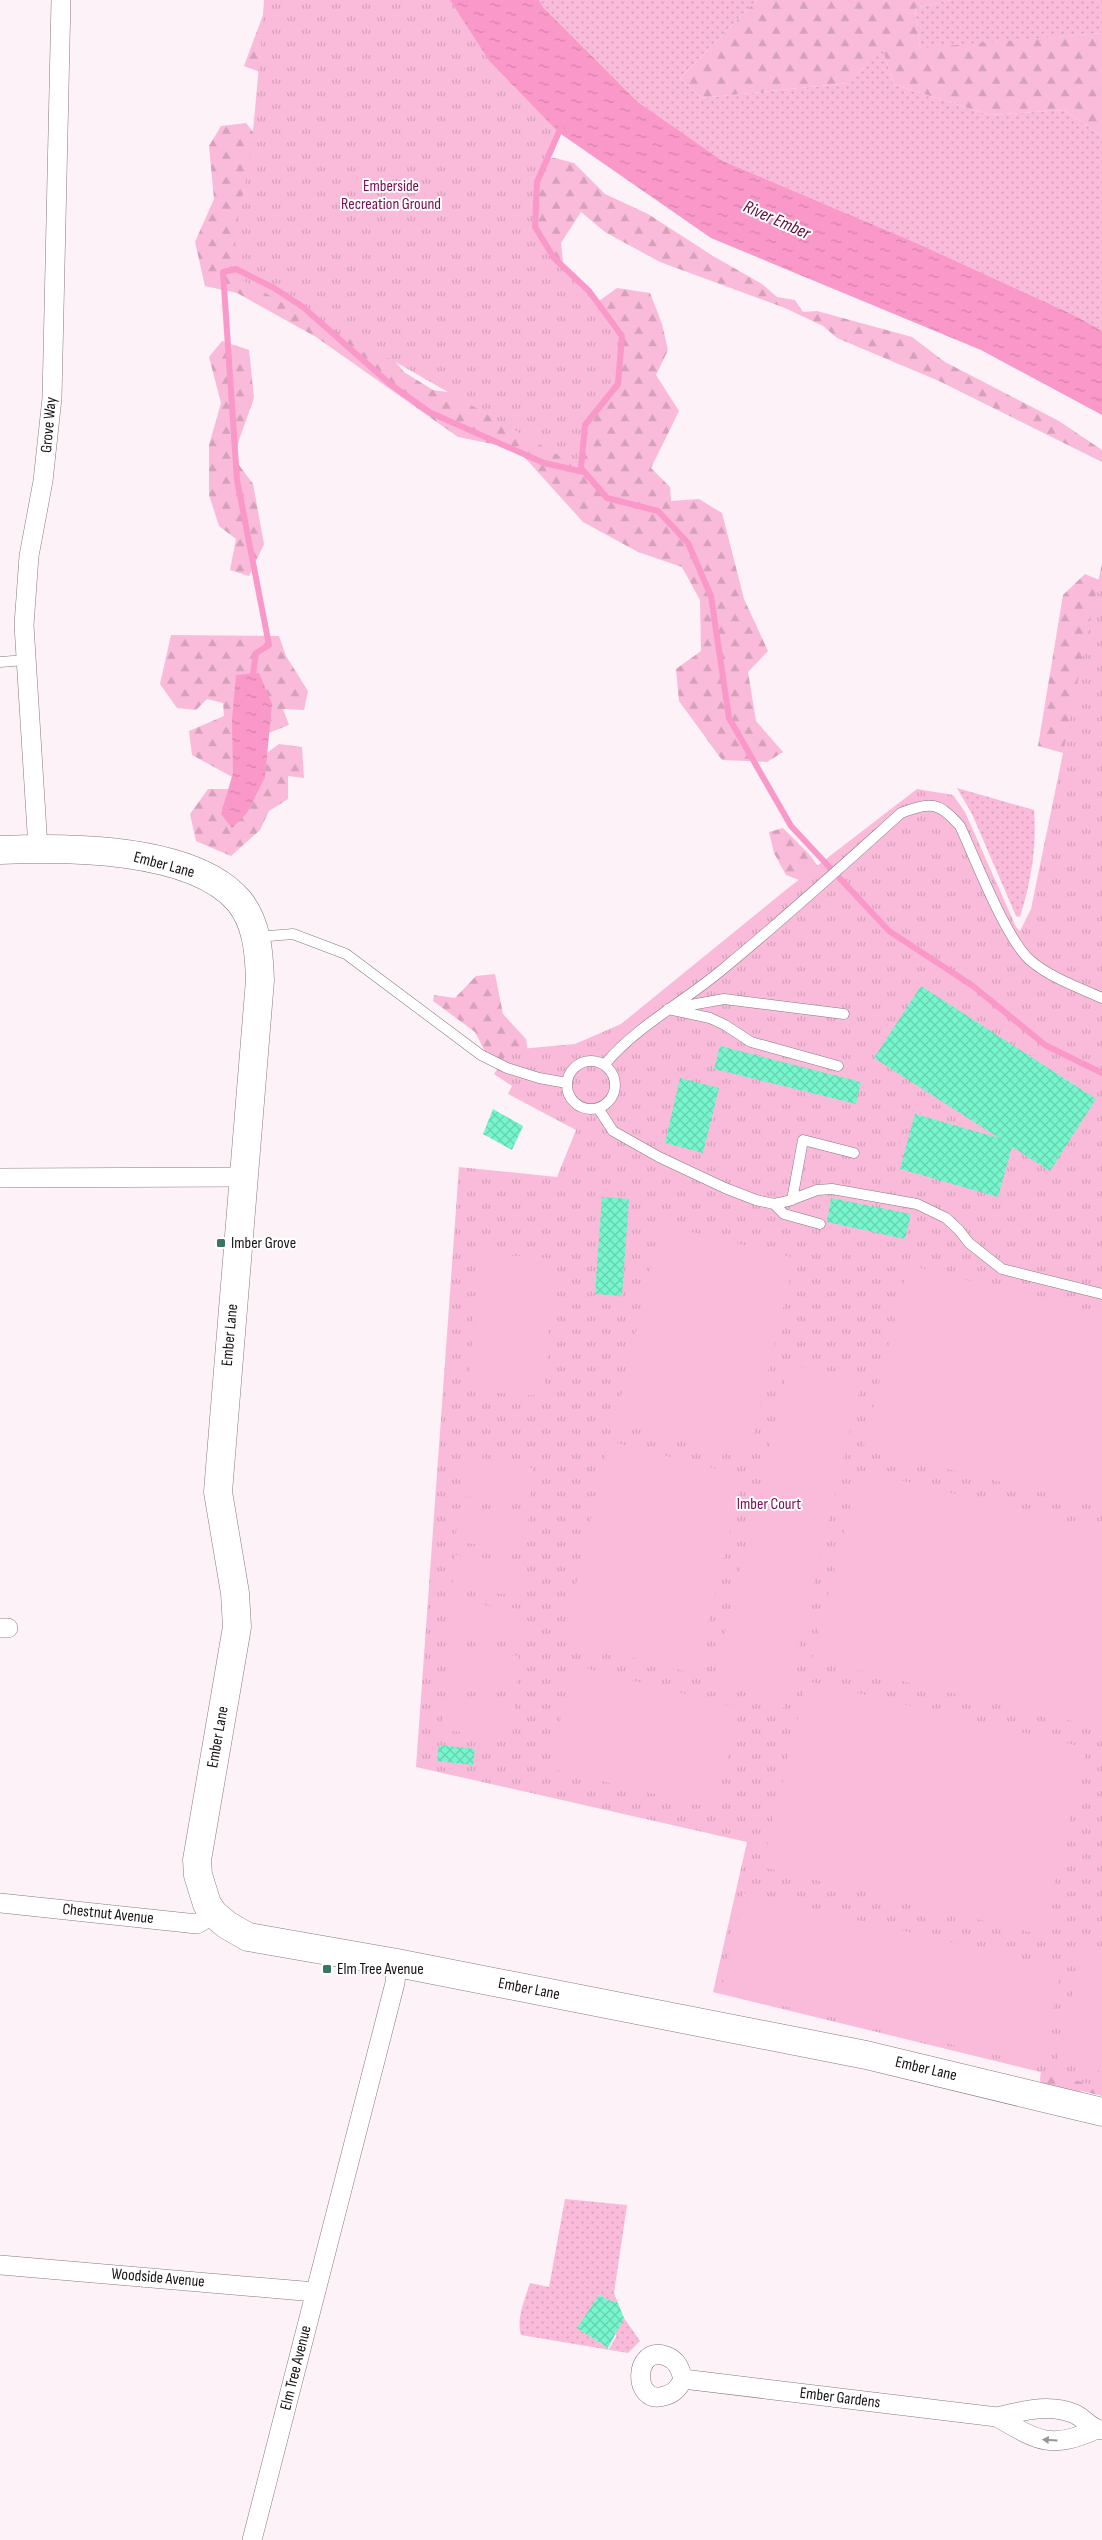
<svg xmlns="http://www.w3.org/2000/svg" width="1102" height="2540" font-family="'Sofia Sans Condensed',sans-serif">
<defs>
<pattern id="grass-dots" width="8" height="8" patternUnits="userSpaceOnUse" patternTransform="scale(1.25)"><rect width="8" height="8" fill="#f9bbd9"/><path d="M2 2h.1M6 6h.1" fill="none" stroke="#d5a0b9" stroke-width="1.8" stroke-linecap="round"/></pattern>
<pattern id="forest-firs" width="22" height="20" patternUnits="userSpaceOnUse" patternTransform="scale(1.25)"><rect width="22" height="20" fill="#f9bbd9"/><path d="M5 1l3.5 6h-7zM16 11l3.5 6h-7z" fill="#d5a0b9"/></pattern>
<pattern id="park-tufts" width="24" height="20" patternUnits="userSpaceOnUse" patternTransform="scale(1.25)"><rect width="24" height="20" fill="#f9bbd9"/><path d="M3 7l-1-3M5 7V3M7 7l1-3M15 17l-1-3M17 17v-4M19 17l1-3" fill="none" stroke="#d5a0b9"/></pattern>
<pattern id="water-ripples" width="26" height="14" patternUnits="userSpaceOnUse" patternTransform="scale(1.25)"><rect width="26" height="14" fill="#f998c9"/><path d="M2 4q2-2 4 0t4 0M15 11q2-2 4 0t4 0" fill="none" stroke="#d582ac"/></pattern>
<pattern id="building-cross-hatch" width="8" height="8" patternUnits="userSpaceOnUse" patternTransform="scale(1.25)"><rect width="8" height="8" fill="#77f6cd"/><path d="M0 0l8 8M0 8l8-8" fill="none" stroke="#66d2af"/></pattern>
</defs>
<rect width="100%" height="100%" fill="#fdf2f7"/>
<path fill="url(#grass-dots)" d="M 539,0 L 757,0 L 680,78 L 701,98 L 850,83 L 882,45 L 893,84 L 990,115 L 1064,110 L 1102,136 L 1102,331 L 1078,317 L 919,244 L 723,161 L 638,102 L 543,7 Z
M 951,0 L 1102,0 L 1102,33 L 920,49 L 915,8 Z
M 957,788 L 1034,810 C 1037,847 1031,882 1020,917 L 1016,916 L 972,814 Z
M 565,2199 L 627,2205 L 614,2293 L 617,2301 L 609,2304 L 610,2301 L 599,2295 L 578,2328 L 609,2349 L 616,2337 L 616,2322 L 624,2318 L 640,2341 L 628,2353 L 521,2335 C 516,2319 525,2299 530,2283 L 549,2287 Z"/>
<path fill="url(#forest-firs)" d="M 264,0 L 305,0 L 273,77 L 244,66 L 263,15 Z
M 371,0 L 461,0 L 535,158 L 555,158 L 574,163 L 605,194 L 648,214 L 713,256 L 762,284 L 777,297 L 795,300 L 803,312 L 817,311 L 912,337 L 945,362 L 1059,421 L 1102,450 L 1102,462 L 939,381 L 837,338 L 823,326 L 785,308 L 660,262 L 605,232 L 581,212 L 561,243 L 567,300 Z
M 757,0 L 951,0 L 915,8 L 920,48 L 1102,33 L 1102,136 L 1064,110 L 990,115 L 893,84 L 882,46 L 850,83 L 701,98 L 680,78 Z
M 246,123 L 262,143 L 369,330 L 404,372 L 433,390 L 498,399 L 567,324 L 617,288 L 650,293 L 662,324 L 668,350 L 656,375 L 679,411 L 651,468 L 670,487 L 671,501 L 699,499 L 722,513 L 744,599 L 768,651 L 748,672 L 756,721 L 783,752 L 767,762 L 722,760 L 679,701 L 676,669 L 701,651 L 700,600 L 682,567 L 638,552 L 583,522 L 517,449 L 458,437 L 316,337 L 237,293 L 205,286 L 195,242 L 214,199 L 209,146 L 221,126 Z
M 222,341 L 249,350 L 254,398 L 233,457 L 253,484 L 264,544 L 249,576 L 230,570 L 236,539 L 219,526 L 209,495 L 209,445 L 221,403 L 209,357 Z
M 1085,574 L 1102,581 L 1067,754 L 1038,746 L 1063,595 Z
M 171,635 L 279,636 L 286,656 L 308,691 L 304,710 L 283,709 L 289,725 L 261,736 L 252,764 L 279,744 L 302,747 L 304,778 L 288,776 L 288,799 L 269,811 L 260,830 L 231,856 L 196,841 L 190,814 L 208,789 L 231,789 L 236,779 L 192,755 L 189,731 L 224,716 L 223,703 L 207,699 L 196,710 L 177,708 L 160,684 Z
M 783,828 L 809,854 L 822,872 L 812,885 L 786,875 L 774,853 L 769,832 Z
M 495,974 L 503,1014 L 526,1039 L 530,1066 L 492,1065 L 475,1032 L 433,1001 L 434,995 L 455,998 L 476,976 Z
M 1041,2069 L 1102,2076 L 1102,2096 L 1082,2091 L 1064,2096 L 1043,2090 L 1040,2080 Z"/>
<path fill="url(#park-tufts)" d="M 265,0 L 450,0 L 490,62 L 558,132 L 537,182 L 535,227 L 554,258 L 589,291 L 622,336 L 618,384 L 585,425 L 581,468 L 392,360 L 295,310 L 228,272 L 251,153 Z
M 1102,563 L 1102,2087 L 713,1992 L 747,1842 L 416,1767 L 459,1167 L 557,1177 L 576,1130 L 508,1094 L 512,1086 L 494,1074 L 509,1050 L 575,1044 L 621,1024 L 787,889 L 917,789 L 953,795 L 965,812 L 1016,927 L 1020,931 L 1031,909 Z"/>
<path fill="#f9bbd9" d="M 661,1224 L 795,1258 L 748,1457 L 615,1422 Z
M 479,1253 L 554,1259 L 544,1396 L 468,1391 Z
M 908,1265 L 1102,1314 L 1102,1506 L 863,1449 Z
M 789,1364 L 862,1380 L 784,1708 L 714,1680 Z
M 609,1441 L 743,1476 L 696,1674 L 563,1640 Z
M 462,1461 L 533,1468 L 530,1502 L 459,1495 Z
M 859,1470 L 1102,1530 L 1102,1728 L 812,1660 Z
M 459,1508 L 529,1515 L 526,1549 L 455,1542 Z
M 455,1555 L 526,1562 L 523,1596 L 452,1589 Z
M 452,1602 L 523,1609 L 519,1643 L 448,1636 Z
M 448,1649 L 519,1656 L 516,1690 L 445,1683 Z
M 573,1665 L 740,1708 L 715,1809 L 549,1768 Z
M 807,1681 L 1087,1748 L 1042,1935 L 762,1867 Z
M 444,1696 L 515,1703 L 512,1737 L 442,1730 Z
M 743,1893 L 1062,1968 L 1041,2065 L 721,1992 Z
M 1085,1944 L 1102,1948 L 1102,2071 L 1057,2061 Z"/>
<path fill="url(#water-ripples)" d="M 450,0 L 539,0 L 543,7 L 638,102 L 723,161 L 919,244 L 1078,317 L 1102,331 L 1102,415 L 981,350 L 711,238 L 558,132 L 490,62 Z
M 259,673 L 272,704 L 265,777 L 247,813 L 232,828 L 221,814 L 233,773 L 232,720 L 236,675 Z"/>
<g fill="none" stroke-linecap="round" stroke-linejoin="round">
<path stroke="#f998c9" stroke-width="6" d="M 562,125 L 537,182 L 535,227 L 554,258 L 589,291 L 622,336 L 618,384 L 585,425 L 581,468 L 607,498 L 658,511 L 688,543 L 711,596 L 729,718 L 791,826 L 889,931 L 973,986 L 1045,1045 L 1102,1073
M 253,674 L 256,653 L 269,645 L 237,480 L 223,272 L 236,269 L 274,288 L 303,307 L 390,384 L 429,412 L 544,463 L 584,472"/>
</g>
<path fill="url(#building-cross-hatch)" d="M 921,986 L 1096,1099 L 1050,1171 L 1012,1147 L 998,1197 L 900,1169 L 915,1114 L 999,1138 L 874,1058 Z
M 720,1046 L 861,1082 L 856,1104 L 714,1069 Z
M 680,1078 L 719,1088 L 703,1153 L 665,1143 Z
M 493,1109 L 523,1126 L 512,1150 L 483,1134 Z
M 602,1197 L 629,1199 L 622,1296 L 595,1294 Z
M 831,1198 L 911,1214 L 905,1239 L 827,1222 Z
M 439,1745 L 475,1749 L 473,1765 L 437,1761 Z
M 599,2295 L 613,2302 L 617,2301 L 624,2318 L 608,2348 L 577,2328 Z"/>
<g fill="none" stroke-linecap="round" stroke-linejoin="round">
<defs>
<path id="service" d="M 0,662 L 26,660
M 257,937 L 293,934 L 346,954 L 481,1055 L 507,1068 L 539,1078 L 567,1083
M 674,1008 L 724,999 L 844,1014
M 668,1009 L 710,1018 L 725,1025 L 751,1042 L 838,1066
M567 1085a24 24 0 1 1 48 0a24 24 0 1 1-48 0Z
M 605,1064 C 638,1025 684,1002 723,969 C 784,919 842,866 901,813 C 931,802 938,801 960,826 C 975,858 1006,940 1031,961 C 1051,978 1078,987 1102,998
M 598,1108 L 613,1131 L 659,1157 L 725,1188 L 756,1200 L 774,1204 L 788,1201 L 817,1190 L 832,1189 L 917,1204 L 946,1218 L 959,1230 L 969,1243 L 1002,1269 L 1102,1294
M 792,1200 L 803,1140 L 854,1153
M 774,1204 L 784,1214 L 820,1224"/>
<path id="minor" d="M 38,848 L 24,625 L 29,556 L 43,481 L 52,398 L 61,0
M 0,1178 L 243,1177
M 0,1628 L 8,1628
M 0,1903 L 197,1924 L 214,1914
M 0,2265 L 315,2292
M 683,2379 C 680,2368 677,2360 666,2356 C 633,2344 632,2406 664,2396 C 674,2394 679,2388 683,2379 L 997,2417
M 1097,2429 C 1051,2450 1038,2441 997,2417 C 1023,2411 1049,2403 1075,2414 C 1085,2419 1091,2429 1102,2430
M 252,2540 L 395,1983 L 397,1963"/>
<path id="secondary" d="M 0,850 C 66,847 193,847 239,901 C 257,923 259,952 260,980 L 218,1492 L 235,1593 L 237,1627 L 197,1860 L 198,1875 L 207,1904 L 214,1914 L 227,1925 L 248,1937 L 397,1963 L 866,2055 L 1102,2112"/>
</defs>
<use href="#service" stroke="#88787f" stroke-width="11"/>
<use href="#minor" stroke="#88787f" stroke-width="20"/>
<use href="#secondary" stroke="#88787f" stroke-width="29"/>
<use href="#service" stroke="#fff" stroke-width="10"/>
<use href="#minor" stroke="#fff" stroke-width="19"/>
<use href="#secondary" stroke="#fff" stroke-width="28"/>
</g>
<defs><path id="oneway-solid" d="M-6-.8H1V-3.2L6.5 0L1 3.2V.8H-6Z" transform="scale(1.25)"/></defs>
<use fill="#979496" href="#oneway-solid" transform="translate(1050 2440) rotate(-176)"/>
<g fill="#3a7763" stroke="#fff" stroke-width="2">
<rect x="216" y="1238" width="10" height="10" rx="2.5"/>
<rect x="322" y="1964" width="10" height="10" rx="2.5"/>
</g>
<g text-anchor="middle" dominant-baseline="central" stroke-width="4" stroke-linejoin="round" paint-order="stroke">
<g font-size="16" fill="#800d56" stroke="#fff">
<text x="391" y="186">Emberside<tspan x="391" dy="18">Recreation Ground</tspan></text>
<text x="769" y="1504">Imber Court</text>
</g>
<g font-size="16" fill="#181215" stroke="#fff">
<text transform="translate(49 425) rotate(-85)">Grove Way</text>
<text transform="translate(164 865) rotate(15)">Ember Lane</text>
<text transform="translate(230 1335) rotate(-85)">Ember Lane</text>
<text transform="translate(218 1737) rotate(-80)">Ember Lane</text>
<text transform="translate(108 1914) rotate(6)">Chestnut Avenue</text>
<text transform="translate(529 1989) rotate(11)">Ember Lane</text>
<text transform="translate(926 2069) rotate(13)">Ember Lane</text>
<text transform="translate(158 2278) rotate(5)">Woodside Avenue</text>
<text transform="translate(296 2368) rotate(-76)">Elm Tree Avenue</text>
<text transform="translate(840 2398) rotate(7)">Ember Gardens</text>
</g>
<g font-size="16" fill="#181215" stroke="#fff" text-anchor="start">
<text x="231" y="1243">Imber Grove</text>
<text x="337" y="1969">Elm Tree Avenue</text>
</g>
<g font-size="18" font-style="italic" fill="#600b40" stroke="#fff">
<text transform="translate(777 220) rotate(24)">River Ember</text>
</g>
</g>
</svg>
